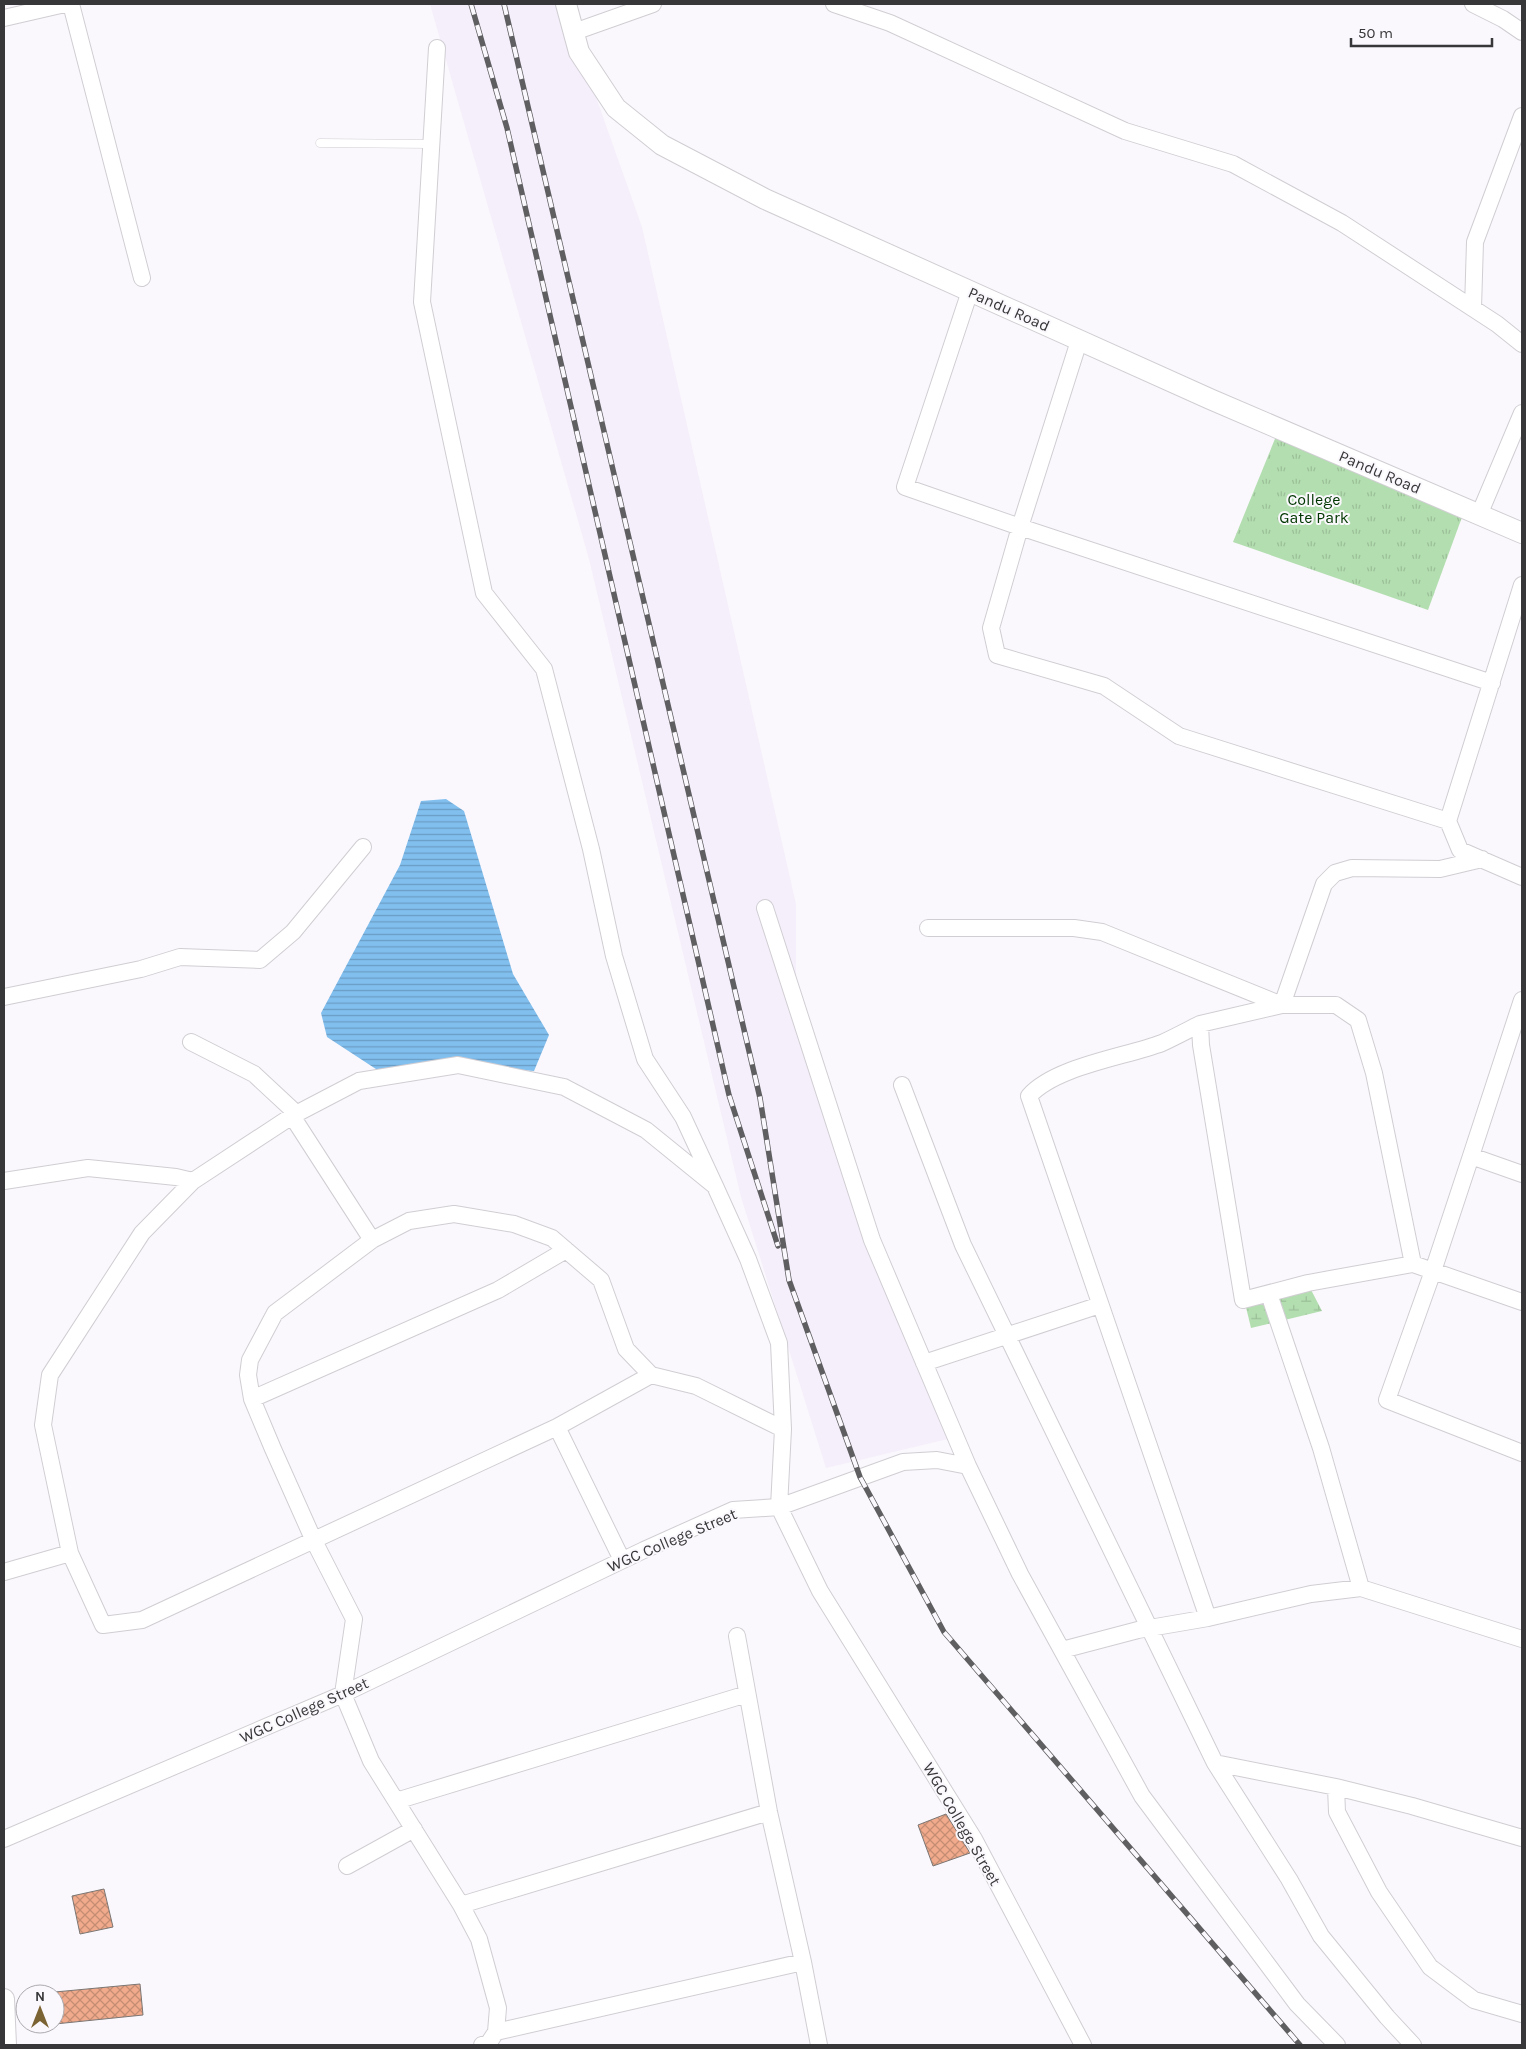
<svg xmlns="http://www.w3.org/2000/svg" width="1526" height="2049" font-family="Karla,sans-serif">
<defs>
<pattern id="wetland-marsh" width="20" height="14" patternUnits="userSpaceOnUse" patternTransform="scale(1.25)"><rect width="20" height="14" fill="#b3deb0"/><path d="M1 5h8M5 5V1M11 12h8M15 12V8" fill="none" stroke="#9bbf98"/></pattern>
<pattern id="park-tufts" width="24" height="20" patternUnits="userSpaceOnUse" patternTransform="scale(1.25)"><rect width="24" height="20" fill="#b3deb0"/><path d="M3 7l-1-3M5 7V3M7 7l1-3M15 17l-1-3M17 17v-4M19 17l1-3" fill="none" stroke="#9bbf98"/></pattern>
<pattern id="water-rules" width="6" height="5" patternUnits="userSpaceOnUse" patternTransform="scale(1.25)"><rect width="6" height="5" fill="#81bfef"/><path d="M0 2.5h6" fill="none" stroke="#6a9cc3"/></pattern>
<pattern id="building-cross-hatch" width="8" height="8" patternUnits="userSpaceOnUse" patternTransform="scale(1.25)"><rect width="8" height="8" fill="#f1ab8c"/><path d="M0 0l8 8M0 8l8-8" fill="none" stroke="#c48c73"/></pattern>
</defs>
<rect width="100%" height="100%" fill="#faf8fc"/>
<path fill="#f5effb" d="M 430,4 L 563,4 L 642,227 L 796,904 L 796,1013 L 948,1439 L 826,1468 L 741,1197 L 589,559 Z"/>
<path fill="url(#wetland-marsh)" d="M 1309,1286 L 1322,1311 L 1251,1328 L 1245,1303 Z"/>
<path fill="url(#park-tufts)" d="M 1279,429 L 1465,509 L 1428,610 L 1233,542 Z"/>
<path fill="url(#water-rules)" d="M 446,799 L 464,811 L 513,974 L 549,1035 L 534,1071 L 458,1065 L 379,1071 L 327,1037 L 321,1013 L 400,865 L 421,801 Z"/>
<path fill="url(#building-cross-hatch)" stroke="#7b7674" d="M 946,1814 L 970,1853 L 933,1866 L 918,1825 Z
M 104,1889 L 113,1927 L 80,1934 L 72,1896 Z
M 140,1984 L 143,2015 L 55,2024 L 55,1992 Z"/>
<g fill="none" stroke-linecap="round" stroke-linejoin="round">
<defs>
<path id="service" d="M 320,143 L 431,144"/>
<path id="minor" d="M 71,4 L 142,278
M 834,4 L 890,23 L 1125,131 L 1233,164 L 1342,223 L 1497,324 L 1522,344
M 1473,4 L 1503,19 L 1522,32
M 4,18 L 65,4
M 574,32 L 653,4
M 437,48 L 422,302 L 484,593 L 544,669 L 591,849 L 614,956 L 645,1059 L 683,1117 L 715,1186
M 970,291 L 905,487 L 1020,527 L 1079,341
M 1473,308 L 1475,242 L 1522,116
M 1479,515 L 1522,413
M 1492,683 L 1020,527 L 991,628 L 997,655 L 1104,686 L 1179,736 L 1448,821 L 1460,850 L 1522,877
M 1448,821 L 1522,585
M 765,908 L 872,1240 L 968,1466
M 928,928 L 1074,928 L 1102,932 L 1282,1005 L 1324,884 L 1335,873 L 1352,868 L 1440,869 L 1482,859
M 4,997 L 141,969 L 180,957 L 260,960 L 293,932 L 363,847
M 1522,1000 L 1471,1156 L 1522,1174
M 1200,1024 C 1188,1030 1175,1037 1162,1043 C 1125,1057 1056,1066 1029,1096 L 1208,1618
M 191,1042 L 254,1074 L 297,1114
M 902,1085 L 963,1245 L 1215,1763 L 1289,1879 L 1321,1936 L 1387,2017 L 1413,2045
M 292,1116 L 359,1081 L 458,1065 L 564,1087 L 646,1130 L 715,1186 L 748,1259 L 779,1343 L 783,1429
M 1471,1156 L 1433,1271 L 1522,1302
M 4,1181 L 88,1168 L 176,1177 L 193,1181 L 292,1116 L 372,1240 L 275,1313 L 250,1360 L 248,1375 L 252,1399 L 273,1449 L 314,1541 L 354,1619 L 343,1694 L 371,1761 L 461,1905 L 479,1939 L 498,2008 L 496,2032 L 488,2044 L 482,2045
M 193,1181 L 142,1233 L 50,1375 L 43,1425 L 70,1553 L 103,1625 L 142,1620 L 557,1427 L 651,1375
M 372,1240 L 409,1221 L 454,1214 L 514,1224 L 552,1238 L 601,1280 L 626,1349 L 651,1375 L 696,1386 L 783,1429 L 779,1507 L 820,1591 L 974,1839 L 1083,2045
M 1413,1264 L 1374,1073 L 1358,1020 L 1336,1005 L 1282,1005 L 1200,1024 L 1201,1045 L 1243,1300 L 1308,1283 L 1413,1264 L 1433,1271 L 1387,1400 L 1522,1453
M 1269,1294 L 1321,1448 L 1361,1588
M 924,1363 L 1100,1305
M 252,1399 L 498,1290 L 566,1250
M 557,1427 L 622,1560
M 4,1572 L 70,1553
M 737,1636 L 769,1812 L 803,1962
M 1062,1650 L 1138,1630 L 1208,1618 L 1311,1594 L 1361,1588 L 1522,1639
M 1215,1763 L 1336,1787 L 1412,1806 L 1522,1838
M 1336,1787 L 1337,1812 L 1379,1892 L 1430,1967 L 1474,2000 L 1522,2014
M 396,1801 L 747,1694
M 4,1839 L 343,1694 L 644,1550 L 733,1510 L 779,1507 L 903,1462 L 937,1460 L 968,1466 L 1020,1574 L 1142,1796 L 1297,2004 L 1337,2045
M 347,1866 L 414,1829
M 461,1905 L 769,1812
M 496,2032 L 803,1962 L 819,2045"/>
<path id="tertiary" d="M 566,4 L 579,52 L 616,108 L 662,145 L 765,199 L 1210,399 L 1522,533
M 4,1999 L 6,2045"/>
</defs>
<use href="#service" stroke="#d1ced3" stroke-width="9"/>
<use href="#minor" stroke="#d1ced3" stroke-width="18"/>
<use href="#tertiary" stroke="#d1ced3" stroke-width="22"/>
<use href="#service" stroke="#fff" stroke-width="8"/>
<use href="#minor" stroke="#fff" stroke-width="16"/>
<use href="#tertiary" stroke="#fff" stroke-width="20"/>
<defs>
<path id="rail" d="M 471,4 L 507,128 L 729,1095 L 778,1246
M 504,4 L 760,1098 L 789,1280 L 860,1477 L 944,1632 L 1300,2045"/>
</defs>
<use href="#rail" stroke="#5f5e60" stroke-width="5.5"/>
<use href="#rail" stroke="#faf8fc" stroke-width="4" stroke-dasharray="11" stroke-linecap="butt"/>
</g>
<g text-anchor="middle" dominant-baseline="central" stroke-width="4" stroke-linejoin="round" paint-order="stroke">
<g font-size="16" fill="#373638" stroke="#faf8fc">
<text transform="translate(1009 309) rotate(24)">Pandu Road</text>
<text transform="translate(1380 472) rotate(23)">Pandu Road</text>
<text transform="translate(672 1540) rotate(-23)">WGC College Street</text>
<text transform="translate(304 1710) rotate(-24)">WGC College Street</text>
<text transform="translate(962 1824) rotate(60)">WGC College Street</text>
</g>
<g font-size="16" fill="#003701" stroke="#faf8fc">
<text x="1314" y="499">College<tspan x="1314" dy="18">Gate Park</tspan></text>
</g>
</g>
<rect width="1526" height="2049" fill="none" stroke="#373638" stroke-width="10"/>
<g transform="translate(40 2009)"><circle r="24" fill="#faf8fc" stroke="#acaaae"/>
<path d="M0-4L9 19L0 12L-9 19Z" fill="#7c6334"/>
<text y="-8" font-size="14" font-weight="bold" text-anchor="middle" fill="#373638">N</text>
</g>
<path d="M1351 38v8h141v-8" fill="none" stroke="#373638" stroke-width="2.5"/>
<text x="1358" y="38" font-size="15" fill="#373638" stroke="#faf8fc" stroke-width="4" paint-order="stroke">50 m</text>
</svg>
